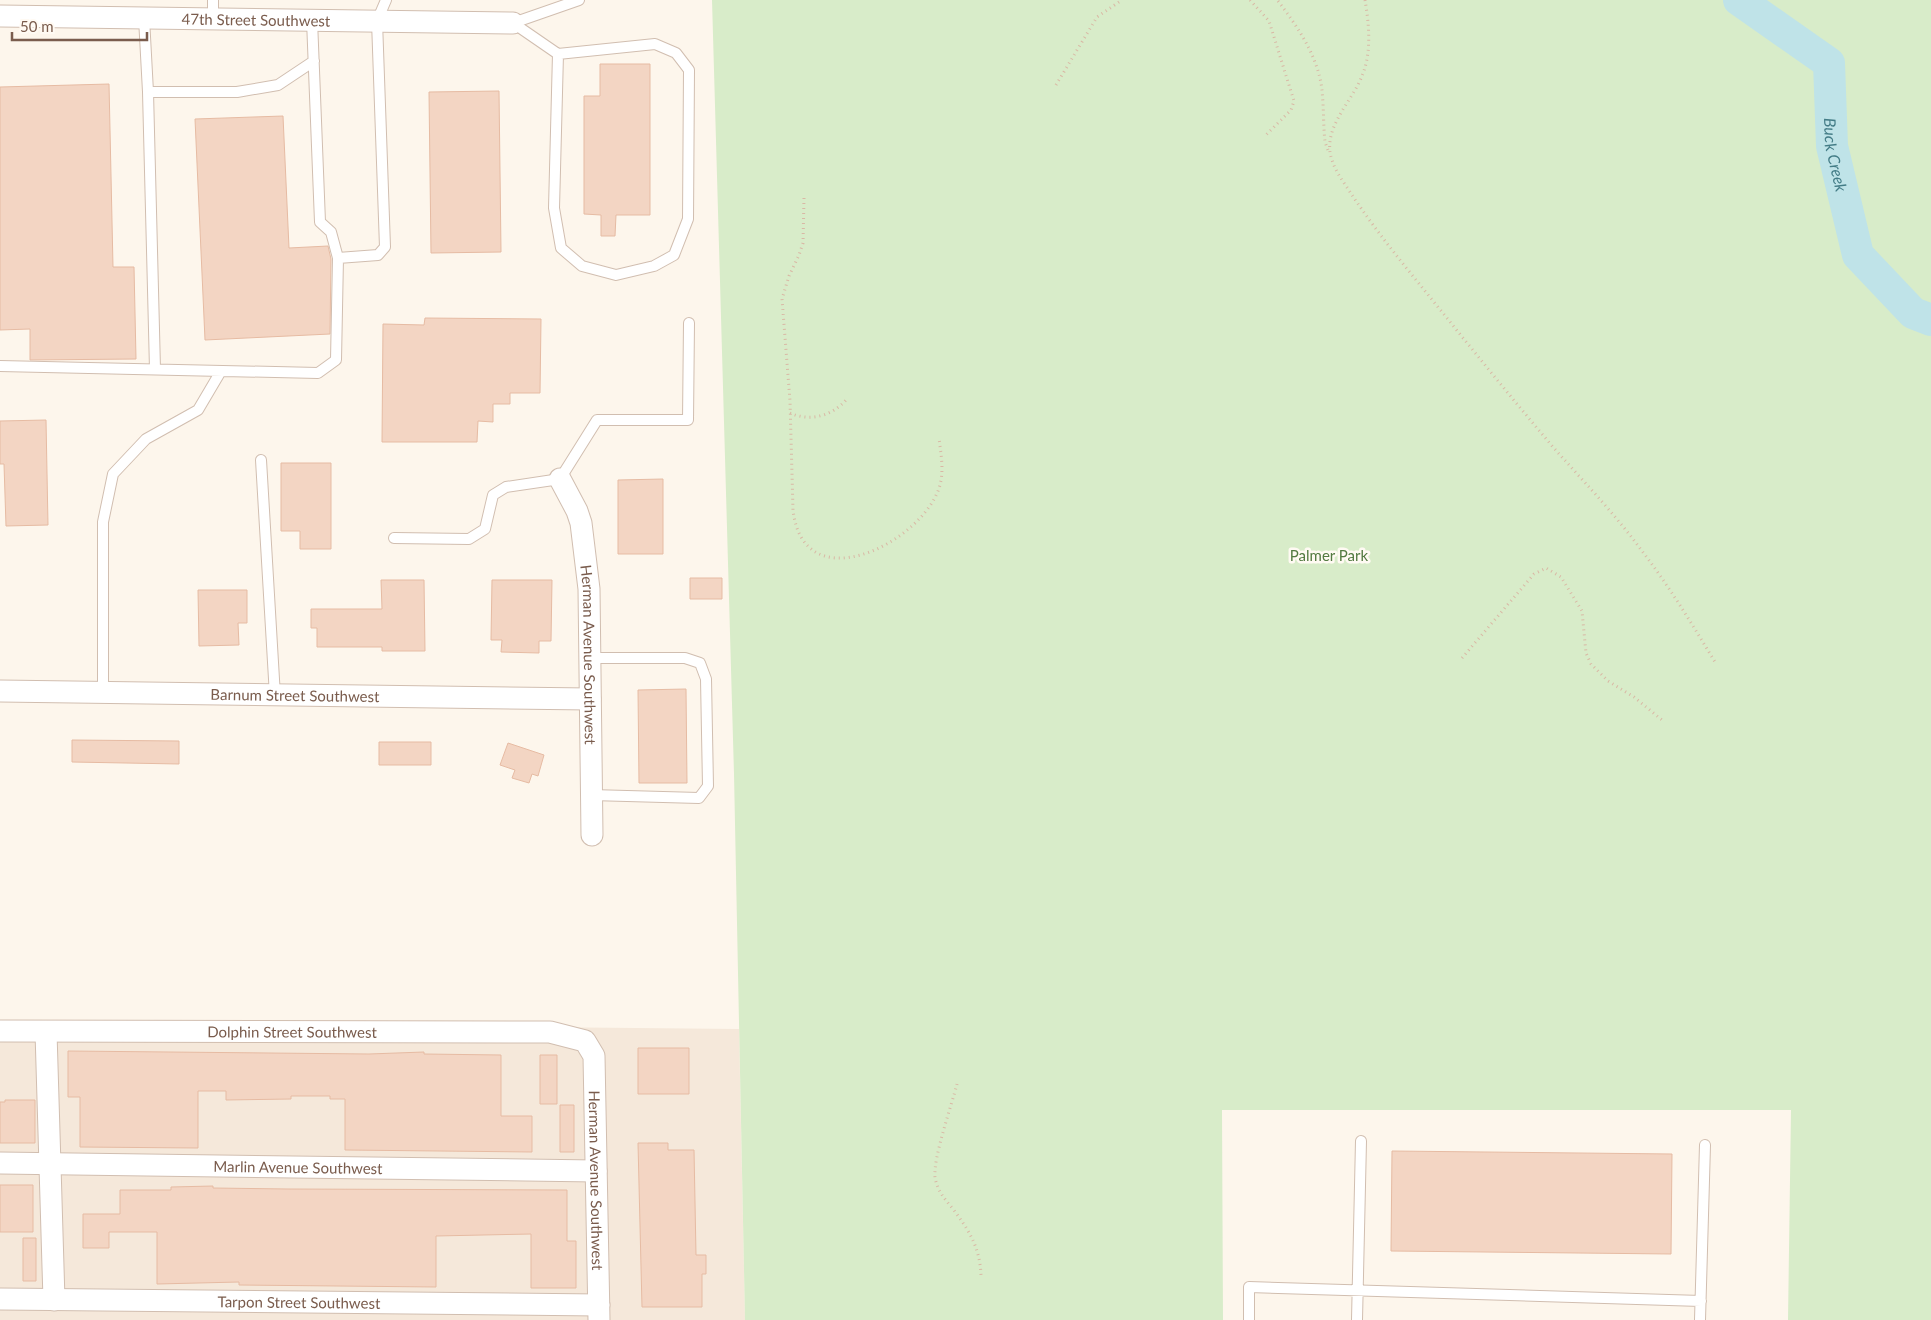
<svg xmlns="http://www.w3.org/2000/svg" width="1931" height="1320" font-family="Lato,sans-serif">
<rect width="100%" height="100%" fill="#fdf6ec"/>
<path fill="#f5e8da" d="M 0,1022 L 739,1029 L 745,1320 L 0,1320 Z"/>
<path fill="#d8ecc9" d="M 712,0 L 1931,0 L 1931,1320 L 1788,1320 L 1791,1110 L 1222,1110 L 1223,1320 L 745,1320 L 734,774 Z"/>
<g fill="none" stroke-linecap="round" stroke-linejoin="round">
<path stroke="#bfe3e8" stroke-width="32" id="s1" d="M 1739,0 L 1829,63 L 1832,146 L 1858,255 L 1913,313 L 1931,320"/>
</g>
<path fill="#f3d5c3" stroke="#e6bba3" d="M 600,64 L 650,64 L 650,215 L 616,215 L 615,236 L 601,236 L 601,215 L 584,214 L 584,96 L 600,96 Z
M 109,84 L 113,267 L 134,267 L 136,359 L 30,360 L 30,329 L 0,330 L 0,87 Z
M 499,91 L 501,252 L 431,253 L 429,92 Z
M 283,116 L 289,248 L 328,246 L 331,259 L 330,334 L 205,340 L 195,119 Z
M 425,318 L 541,319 L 540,393 L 510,393 L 510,404 L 493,404 L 493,422 L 478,421 L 477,442 L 382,442 L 383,324 L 424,325 Z
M 46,420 L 48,525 L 6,526 L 4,464 L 0,464 L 0,421 Z
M 281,463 L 331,463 L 331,549 L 300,549 L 300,531 L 281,531 Z
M 663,479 L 663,554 L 618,554 L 618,480 Z
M 690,578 L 722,578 L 722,599 L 690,599 Z
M 381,580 L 424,580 L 425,651 L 382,651 L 382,647 L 317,647 L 317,628 L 311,628 L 311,609 L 382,609 Z
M 492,580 L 552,580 L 551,641 L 539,641 L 539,653 L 501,652 L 502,640 L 491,640 Z
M 198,590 L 247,590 L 247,623 L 238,623 L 239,645 L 199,646 Z
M 686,689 L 687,783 L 639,783 L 638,690 Z
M 72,740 L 179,741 L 179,764 L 72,762 Z
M 379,742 L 431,742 L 431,765 L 379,765 Z
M 508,743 L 544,755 L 538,776 L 532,774 L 529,783 L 512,778 L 515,770 L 500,765 Z
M 638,1048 L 689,1048 L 689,1094 L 638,1094 Z
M 68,1051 L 369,1054 L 424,1052 L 424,1054 L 501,1055 L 501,1116 L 532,1116 L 532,1152 L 345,1150 L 345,1099 L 330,1099 L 330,1096 L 291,1096 L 291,1099 L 226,1100 L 226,1091 L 198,1091 L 198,1148 L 80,1147 L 80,1097 L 68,1097 Z
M 540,1055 L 557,1055 L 557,1104 L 540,1104 Z
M 5,1100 L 35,1100 L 35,1143 L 0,1143 L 0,1102 L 5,1102 Z
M 560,1105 L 574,1105 L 574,1152 L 560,1152 Z
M 638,1143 L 668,1143 L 668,1150 L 694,1150 L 696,1255 L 706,1255 L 706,1274 L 702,1274 L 702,1307 L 642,1307 Z
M 1392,1151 L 1672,1154 L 1671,1254 L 1391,1251 Z
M 0,1185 L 33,1185 L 33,1232 L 0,1232 Z
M 213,1186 L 213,1188 L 288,1189 L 567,1190 L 567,1241 L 576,1241 L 576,1288 L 531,1288 L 531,1234 L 436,1236 L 436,1287 L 239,1285 L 239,1282 L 157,1284 L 157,1232 L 109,1232 L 109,1248 L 83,1248 L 83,1214 L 120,1214 L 120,1190 L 171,1190 L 171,1187 Z
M 23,1238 L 36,1238 L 36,1281 L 23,1281 Z"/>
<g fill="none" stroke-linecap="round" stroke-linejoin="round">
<defs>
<path id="service" d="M 213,0 L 213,19
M 144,18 L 148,92
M 312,20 L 320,222 L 331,232 L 338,258
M 513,23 L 558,54 L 554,208 L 561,248 L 582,266 L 616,275 L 654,266 L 674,255 L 688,219 L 689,70 L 676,53 L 655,44 L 558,54
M 513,23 L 579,0
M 0,366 L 318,373 L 336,360 L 338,258 L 378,255 L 385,247 L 377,21 L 386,0
M 155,369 L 148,92 L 237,92 L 278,85 L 314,61
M 261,460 L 275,696
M 394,538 L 469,539 L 485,529 L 493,495 L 506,487 L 560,479 L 597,420 L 688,420 L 689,323
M 590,658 L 685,658 L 700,663 L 706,679 L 708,786 L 699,798 L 591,795
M 103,692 L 103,522 L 113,474 L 146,439 L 198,410 L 221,371
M 1249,1320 L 1249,1287 L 1701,1301
M 1357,1320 L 1361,1141
M 1700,1320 L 1705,1145"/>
<g id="minor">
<path id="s2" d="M 0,16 L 513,23"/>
<path id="s3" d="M 560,479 L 577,511 L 581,523 L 589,589 L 592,835"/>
<path id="s4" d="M 0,691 L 590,699"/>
<path id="s5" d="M 0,1031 L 550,1032 L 585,1041 L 594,1056 L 599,1320"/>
<path d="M 46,1032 L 54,1300"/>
<path id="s6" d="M 0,1163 L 596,1171"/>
<path id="s7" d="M 0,1299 L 599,1305"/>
</g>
</defs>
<use href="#service" stroke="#d1beb0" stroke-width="12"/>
<use href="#minor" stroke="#d1beb0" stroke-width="23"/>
<path stroke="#d9b8a5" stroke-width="3" stroke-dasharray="1 4" stroke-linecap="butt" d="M 1250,0 L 1269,21 L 1294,101 L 1291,110 L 1266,135
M 1365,0 C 1369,24 1372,52 1362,76 C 1352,102 1321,129 1332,160 C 1336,173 1345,184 1352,195 C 1378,234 1408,270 1438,307 C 1476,354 1514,401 1553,447 C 1583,481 1615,514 1642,551 C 1669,586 1692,624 1715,662
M 1278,1 C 1297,26 1315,52 1321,83 C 1324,102 1323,123 1325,142 L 1328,150
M 1056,85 L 1097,17 L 1122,0
M 804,198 L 803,243 L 799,255 L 789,276 L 782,299 L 790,401 L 793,510 C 803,600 916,546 938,491 C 945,474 941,455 939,438
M 790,413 C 810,422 832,416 846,400
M 1462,658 L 1534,574 L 1546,568 L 1561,577 L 1582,611 L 1586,653 L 1591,664 L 1608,681 L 1634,697 L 1662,720
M 957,1084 C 952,1104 933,1158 935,1177 C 937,1191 945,1199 953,1209 C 969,1230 980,1248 981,1275"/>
<use href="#service" stroke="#fff" stroke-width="10"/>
<use href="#minor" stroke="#fff" stroke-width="21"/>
</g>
<g text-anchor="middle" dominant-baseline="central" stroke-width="5" stroke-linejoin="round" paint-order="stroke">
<g font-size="15" fill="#7a5c4d" stroke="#fffaf3">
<text stroke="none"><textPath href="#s2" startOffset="256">47th Street Southwest</textPath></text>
<text stroke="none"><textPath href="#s3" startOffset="181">Herman Avenue Southwest</textPath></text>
<text stroke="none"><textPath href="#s4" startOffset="295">Barnum Street Southwest</textPath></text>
<text stroke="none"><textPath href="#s5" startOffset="292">Dolphin Street Southwest</textPath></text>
<text stroke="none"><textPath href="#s6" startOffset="298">Marlin Avenue Southwest</textPath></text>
<text stroke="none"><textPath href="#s5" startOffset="728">Herman Avenue Southwest</textPath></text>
<text stroke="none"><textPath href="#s7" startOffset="299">Tarpon Street Southwest</textPath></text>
</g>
<g font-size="15" fill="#537a41" stroke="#fffaf3">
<text x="1329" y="555">Palmer Park</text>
</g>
<g font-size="16" font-style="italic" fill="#437c86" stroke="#fffaf3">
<text stroke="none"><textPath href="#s1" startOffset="202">Buck Creek</textPath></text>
</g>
</g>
<path d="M12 32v8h135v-8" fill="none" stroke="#7a5c4d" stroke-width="2.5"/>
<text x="20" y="32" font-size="15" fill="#7a5c4d" stroke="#fffaf3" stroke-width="4" paint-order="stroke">50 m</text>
</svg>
